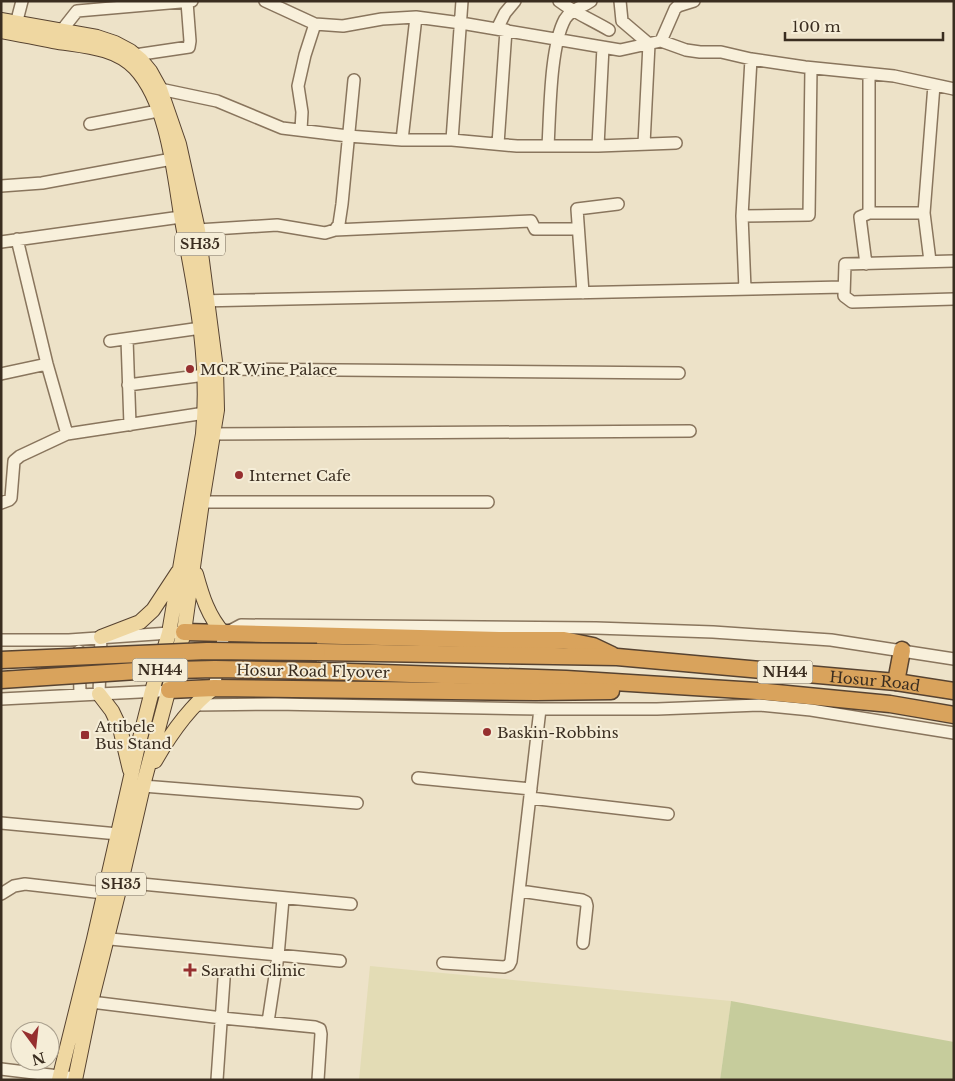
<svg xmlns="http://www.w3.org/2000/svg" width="955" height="1081" font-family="'Libre Baskerville',serif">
<rect width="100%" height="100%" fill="#ede2c8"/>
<path fill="#e3dcb5" d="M 370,966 L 731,1001 L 720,1080 L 359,1080 Z"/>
<path fill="#c6cc9c" d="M 731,1001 L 954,1042 L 954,1080 L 720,1080 Z"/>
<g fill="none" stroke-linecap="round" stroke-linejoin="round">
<defs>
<path id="minor" d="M 265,1 L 315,24 L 343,26 L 382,19 L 416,17 L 461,23 L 620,50 L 661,41 L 686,50 L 700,52 L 721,52 L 751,59 L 805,67 L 894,76 L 954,89
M 559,1 C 575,13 592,20 609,30
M 620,1 L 622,21 L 649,44 L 644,144
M 497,29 L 505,13 L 515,1
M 62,30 L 77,11 L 192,1
M 16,31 L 16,24 L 22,1
M 661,41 L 675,9 L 678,6 L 694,1
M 135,55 L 189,47 L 190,41 L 187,2
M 751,59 L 742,216 L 809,215 L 811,68
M 869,74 L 869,213
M 160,89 L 217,101 L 282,128 L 348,136 L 402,140 L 452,140 L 517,146 L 598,146 L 676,143
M 90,124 L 158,111
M 301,130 L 302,112 L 298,86 L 305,55 L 315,24
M 402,140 L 416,17
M 452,140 L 462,1
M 498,144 L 506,30
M 548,146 C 550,113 550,46 565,19 C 571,9 583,7 591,1
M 598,146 L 603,47
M 1,186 L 42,183 L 172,159
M 742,216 L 745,289
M 198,230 L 277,225 L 325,233 L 335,230 L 339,224 L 342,204 L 354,80
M 335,230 L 531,221 L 535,229 L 578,229
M 17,239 L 47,364 L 67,434
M 1,242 L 188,216
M 930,261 L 924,213 L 934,85
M 954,261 L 845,264 L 844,296 L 852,302 L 954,299
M 866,264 L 860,217 L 869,213 L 924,213
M 583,293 L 577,209 L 618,204
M 198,301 L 844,287
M 127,339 L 130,425
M 110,341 L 201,328
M 216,369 L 679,373
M 1,374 L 47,364
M 128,385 L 205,375
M 206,434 L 690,431
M 202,502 L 488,502
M 1,503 L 9,500 L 11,498 L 14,461 L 20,456 L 67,434 L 205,413 L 213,413
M 1,640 L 69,640 L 184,632
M 79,651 L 80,695
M 214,688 L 224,634 L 241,625 L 596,628 L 713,632 L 831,640 L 954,659
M 99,694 L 101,637
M 1,699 L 159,691
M 194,705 L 275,704 L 540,709 L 657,709 L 759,705 L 811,710 L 954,733
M 418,778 L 531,789
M 143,786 L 357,803
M 530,798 L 668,814
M 1,823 L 118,834
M 121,882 L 351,904
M 520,891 L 582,900 L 586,902 L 587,906 L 583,943
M 1,894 L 14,886 L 25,884 L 104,893
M 100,938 L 340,961
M 443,963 L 504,967 L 509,965 L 511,961 L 540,709
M 91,1002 L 222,1018 L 315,1027 L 320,1029 L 321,1034 L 318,1080
M 268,1022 L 278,956 L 283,899
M 1,1069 L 75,1078
M 217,1080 L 224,979"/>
<path id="major" d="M 1,20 L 97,37 L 115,43 L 130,51 L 141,60 L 150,71 L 160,89 L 179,144 L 198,230 L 216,369 L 217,410 L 202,502 L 184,632 L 145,778 L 121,882 L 91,1002 L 75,1080
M 1,31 C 19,34 36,38 53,41 C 81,46 114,46 135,68 C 167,102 174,171 181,215 C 195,290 210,356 203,434 L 169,633 L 152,691 L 137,750 L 94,939 L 59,1080
M 196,574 C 202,596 208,616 224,634
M 101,637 L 140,622 L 153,610 L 178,572
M 99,694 L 112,711 L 120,728 L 130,770
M 155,761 C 171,733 189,707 214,688"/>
<g id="highway">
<path d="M 184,632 L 499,640 L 564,640 L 593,646 L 612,655"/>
<path id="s1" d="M 317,652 L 617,657 L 896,682 L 954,691"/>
<path d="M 319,671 L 566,679 L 757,691 L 890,704 L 954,715"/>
<path d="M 896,682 L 902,650"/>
<path d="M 169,690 L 214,688 L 536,692 L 611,691"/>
</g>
</defs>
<use href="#minor" stroke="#89755d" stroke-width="14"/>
<use href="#major" stroke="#574331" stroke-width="16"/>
<use href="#highway" stroke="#574331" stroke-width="19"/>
<use href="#minor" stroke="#f8f0db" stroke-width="11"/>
<use href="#major" stroke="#efd7a1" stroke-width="14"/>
<use href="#highway" stroke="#d9a35c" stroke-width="16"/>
<defs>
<path id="highway-bridge" d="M 1,660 L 207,651 L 317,652
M 1,680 L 137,671 L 215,669 L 319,671"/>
</defs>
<use href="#highway-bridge" stroke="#574331" stroke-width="19" stroke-linecap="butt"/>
<use href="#highway-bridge" stroke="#d9a35c" stroke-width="16"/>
</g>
<g fill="#962f2f" stroke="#f5edd7" stroke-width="2">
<circle cx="190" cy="369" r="5"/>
<circle cx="239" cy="475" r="5"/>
<circle cx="487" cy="732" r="5"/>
<rect x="80" y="730" width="10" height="10" rx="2.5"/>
<path d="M187.5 962.5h5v5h5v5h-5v5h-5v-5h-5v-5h5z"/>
</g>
<g text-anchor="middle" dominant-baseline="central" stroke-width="4" stroke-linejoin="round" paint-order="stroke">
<g fill="#f5edd7" stroke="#726757" stroke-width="1">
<rect x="175" y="232.5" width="50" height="23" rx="4"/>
<rect x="132.5" y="658.5" width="55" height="23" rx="4"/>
<rect x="757.5" y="660.5" width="55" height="23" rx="4"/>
<rect x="96" y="872.5" width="50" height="23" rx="4"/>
</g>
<g font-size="14" font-weight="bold" fill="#3a2d20">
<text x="200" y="244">SH35</text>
<text x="160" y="670">NH44</text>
<text x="785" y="672">NH44</text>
<text x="121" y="884">SH35</text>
</g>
<g font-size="15" fill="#3a2d20" stroke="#f5edd7" text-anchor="start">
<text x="200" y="369">MCR Wine Palace</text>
<text x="249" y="475">Internet Cafe</text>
<text x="95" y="726">Attibele<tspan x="95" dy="17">Bus Stand</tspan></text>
<text x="497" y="732">Baskin-Robbins</text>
<text x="201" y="970">Sarathi Clinic</text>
</g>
<g font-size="15" fill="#3a2d20" stroke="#f5edd7">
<text transform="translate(313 671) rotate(1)">Hosur Road Flyover</text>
<text stroke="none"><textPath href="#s1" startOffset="559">Hosur Road</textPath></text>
</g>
</g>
<rect width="955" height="1081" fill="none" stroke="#3a2d20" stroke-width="5"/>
<g transform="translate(35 1046) rotate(165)"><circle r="24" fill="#f5edd7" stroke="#aaa08e"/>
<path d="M0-4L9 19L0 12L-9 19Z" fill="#962f2f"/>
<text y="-8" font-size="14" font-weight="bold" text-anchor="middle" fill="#3a2d20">N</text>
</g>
<path d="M785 32v8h158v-8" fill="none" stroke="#3a2d20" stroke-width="2.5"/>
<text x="792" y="32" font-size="15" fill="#3a2d20" stroke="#f5edd7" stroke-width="4" paint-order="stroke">100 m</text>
</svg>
